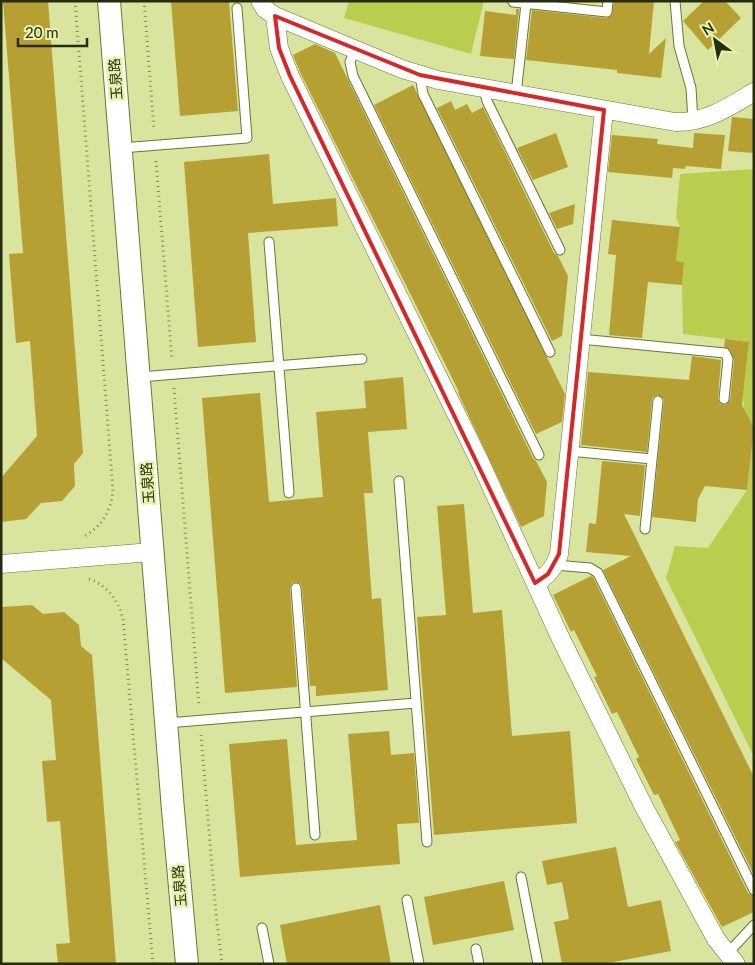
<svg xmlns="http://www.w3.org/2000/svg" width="755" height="965" font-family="Lato,'Noto Sans SC',sans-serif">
<rect width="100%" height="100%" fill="#d9e59f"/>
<path fill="#bbcd4e" d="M 349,1 L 484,1 L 471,54 L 344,18 Z
M 754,169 L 754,757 L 666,578 L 675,546 L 708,548 L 747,490 L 754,428 L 744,410 L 743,396 L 749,342 L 683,334 L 682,285 L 684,262 L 676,261 L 680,227 L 676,217 L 680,174 Z"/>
<path fill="#b69f33" d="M 3,1 L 48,1 L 83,453 L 74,464 L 75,486 L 62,501 L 41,503 L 26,519 L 1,522 L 1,478 L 37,436 L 30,341 L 16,343 L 9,254 L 23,253 Z
M 171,1 L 229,1 L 238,111 L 180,116 Z
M 614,1 L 654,1 L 649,54 L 666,38 L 661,78 L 617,73 L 617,70 L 526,60 L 532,10 L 607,18 L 612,15 Z
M 704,1 L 725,1 L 741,18 L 708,50 L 683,21 Z
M 516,9 L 519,9 L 514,59 L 480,56 L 485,11 L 516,15 Z
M 315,44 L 335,53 L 533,458 L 536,461 L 547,482 L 544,516 L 521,527 L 458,393 L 459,392 L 300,72 L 293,55 Z
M 413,85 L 565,394 L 562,422 L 536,434 L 374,105 Z
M 451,101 L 455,110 L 467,104 L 472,113 L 483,107 L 554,253 L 558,256 L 568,276 L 562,336 L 552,341 L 437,108 Z
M 732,117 L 754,119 L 754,153 L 728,151 Z
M 556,133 L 568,167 L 533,180 L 517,148 Z
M 694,133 L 725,135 L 721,169 L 686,166 L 685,169 L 673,168 L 672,178 L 608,172 L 612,135 L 658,139 L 657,144 L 693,148 Z
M 269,154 L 273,204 L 336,198 L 338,226 L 248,233 L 256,342 L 198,347 L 184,162 Z
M 575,204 L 573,224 L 557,229 L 549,213 Z
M 612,220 L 680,227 L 676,261 L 684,262 L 682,285 L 648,282 L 642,338 L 609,335 L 616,255 L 608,254 Z
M 725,339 L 749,342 L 742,405 L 754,428 L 747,490 L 705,486 L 698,499 L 696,522 L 652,517 L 664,399 L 658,395 L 653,397 L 652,400 L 647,452 L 581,445 L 588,372 L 689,380 L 692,356 L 721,360 L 718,399 L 720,404 L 726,405 L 730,400 L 734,360 L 730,350 L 724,347 Z
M 403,377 L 407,429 L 368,432 L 373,493 L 364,493 L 372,599 L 381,598 L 388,690 L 316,696 L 316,686 L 310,686 L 302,588 L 301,584 L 296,582 L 292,583 L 290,588 L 297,687 L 225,693 L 202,398 L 260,393 L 269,502 L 323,497 L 316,412 L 366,408 L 364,381 Z
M 602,461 L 645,465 L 640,516 L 624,514 L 754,777 L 754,875 L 603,570 L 631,556 L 586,552 L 589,523 L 596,524 Z
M 464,504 L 473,613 L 502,610 L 512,736 L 570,731 L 577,823 L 434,835 L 417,617 L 446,615 L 437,506 Z
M 591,576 L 593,577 L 748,893 L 754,896 L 754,912 L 722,927 L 675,842 L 680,840 L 658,794 L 654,795 L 636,759 L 639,757 L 617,712 L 612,714 L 594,677 L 597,676 L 574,630 L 571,632 L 553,595 Z
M 32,605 L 43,614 L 64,612 L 79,625 L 81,646 L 92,655 L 116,964 L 58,964 L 56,944 L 70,943 L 60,821 L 47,822 L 42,761 L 56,760 L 51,700 L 1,658 L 1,607 Z
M 389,731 L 391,755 L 414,753 L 419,823 L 397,824 L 400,864 L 240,877 L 229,744 L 287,739 L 296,845 L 357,840 L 348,734 Z
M 616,847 L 628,907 L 661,900 L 671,951 L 603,964 L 562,964 L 554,922 L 569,919 L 562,882 L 547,885 L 542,861 Z
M 504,881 L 514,930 L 433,945 L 424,897 Z
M 380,905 L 391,964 L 287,964 L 280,925 Z"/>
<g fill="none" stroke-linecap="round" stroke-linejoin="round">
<defs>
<path id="service" d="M 675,1 L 679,46 L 691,88 L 693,121
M 513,2 L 607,12 L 608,1
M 355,50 L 350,62 L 353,76 L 539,455
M 420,75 L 423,94 L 550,352
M 484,89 L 487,101 L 560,250
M 516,94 L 526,4
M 121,148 L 247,138 L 237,8
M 269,242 L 289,493
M 580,339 L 725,353 L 728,359 L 724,399
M 140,377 L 362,359
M 569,451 L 652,459
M 399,481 L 427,842
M 645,529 L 658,401
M 555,565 L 590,568 L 598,573 L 754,890
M 296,588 L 315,835
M 167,723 L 416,703
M 521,877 L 538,964
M 407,900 L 419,964
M 262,928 L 269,964
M 476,949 L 479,964
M 728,953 L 754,925"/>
<path id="minor" d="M 260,1 L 265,9 L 275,16 L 402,69 L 438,80 L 675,122 C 705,123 729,107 754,92
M 275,16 L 279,48 L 290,76 L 480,462 L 560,637 L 644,807 L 716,939 L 736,964
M 1,564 L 152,552
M 535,583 C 548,576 555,567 559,554 L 604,110"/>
<path id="tertiary" d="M 109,1 L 173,810 L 187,964"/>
</defs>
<use href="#service" stroke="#6c7633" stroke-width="11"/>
<use href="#minor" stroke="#6c7633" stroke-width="19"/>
<use href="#tertiary" stroke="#6c7633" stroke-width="24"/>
<path stroke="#7f8756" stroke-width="3" stroke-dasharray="1 4" stroke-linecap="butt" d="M 75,1 L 113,491 C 111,511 102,526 85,536
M 144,1 L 154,130
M 156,161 L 172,360
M 174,388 L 199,706
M 89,579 C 107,585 119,601 123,619 L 153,964
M 201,735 L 216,914 L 222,964"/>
<use href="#service" stroke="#fff" stroke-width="9"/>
<use href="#minor" stroke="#fff" stroke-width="18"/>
<use href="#tertiary" stroke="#fff" stroke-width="22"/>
</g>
<path fill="none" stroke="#d62828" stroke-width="4" stroke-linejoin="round" d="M 275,16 L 420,75 L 604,110 L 559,554 L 548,574 L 535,583 L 290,76 L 279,48 Z"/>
<g text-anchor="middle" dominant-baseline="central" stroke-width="5" stroke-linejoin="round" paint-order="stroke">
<g font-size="14" fill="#272b0f" stroke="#e6f3ac">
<text transform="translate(115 79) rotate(-94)">玉泉路</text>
<text transform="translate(147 483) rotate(-94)">玉泉路</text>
<text transform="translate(179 886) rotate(-95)">玉泉路</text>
</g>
</g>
<rect width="755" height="965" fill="none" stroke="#272b0f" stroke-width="5"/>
<g transform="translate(715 40) rotate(328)" stroke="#e6f3ac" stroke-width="4" paint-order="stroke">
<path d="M0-4L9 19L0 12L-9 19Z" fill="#272b0f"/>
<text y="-8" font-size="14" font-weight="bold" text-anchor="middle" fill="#272b0f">N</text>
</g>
<path d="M18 38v8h69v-8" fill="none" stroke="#272b0f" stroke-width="2.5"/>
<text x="25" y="38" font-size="15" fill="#272b0f" stroke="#e6f3ac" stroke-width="4" paint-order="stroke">20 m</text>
</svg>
